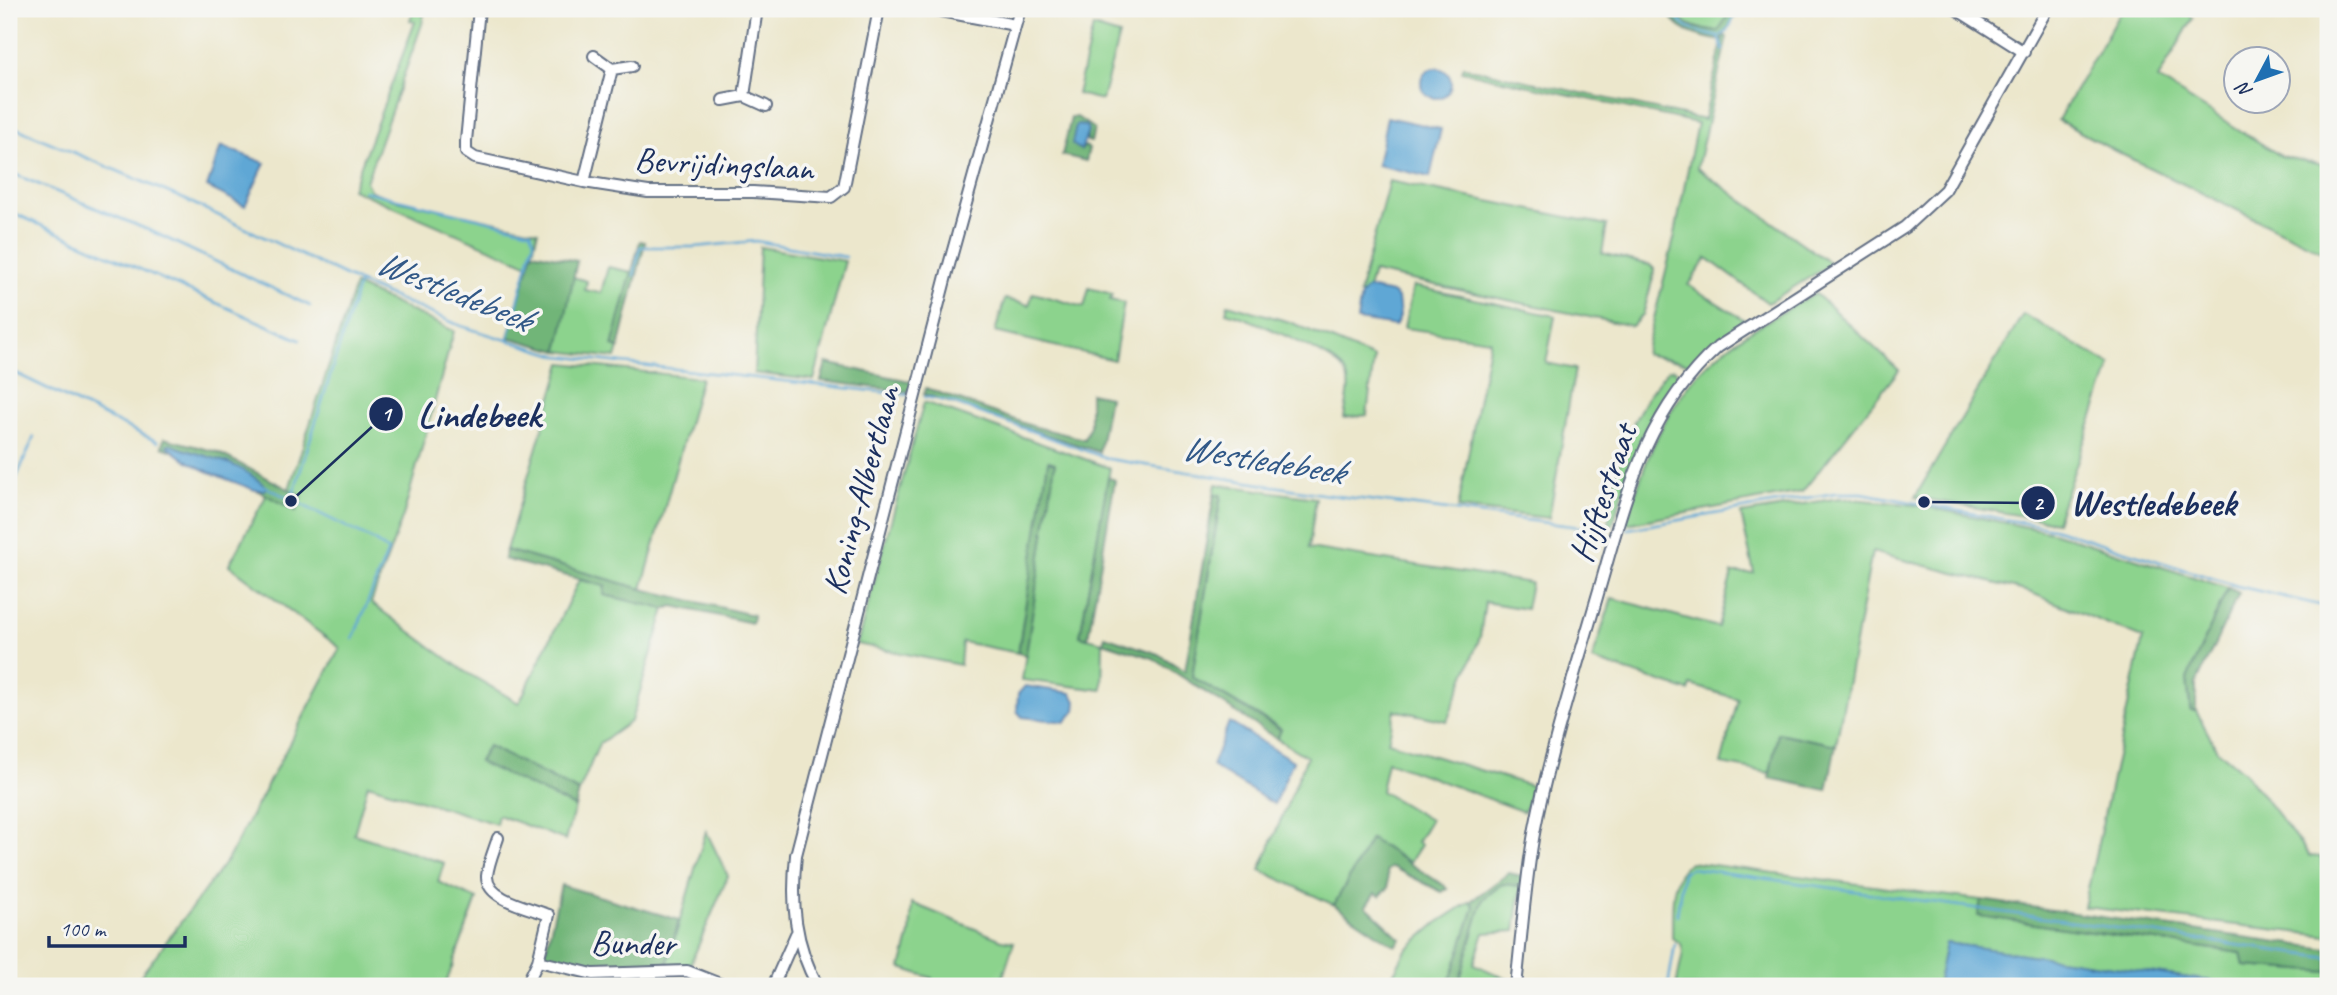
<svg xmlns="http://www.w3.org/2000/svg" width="2337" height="995" font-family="Caveat,sans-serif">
<rect width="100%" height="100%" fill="#f6f6f2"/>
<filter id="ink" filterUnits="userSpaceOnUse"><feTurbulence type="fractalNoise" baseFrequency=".0143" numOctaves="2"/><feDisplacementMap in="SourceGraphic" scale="14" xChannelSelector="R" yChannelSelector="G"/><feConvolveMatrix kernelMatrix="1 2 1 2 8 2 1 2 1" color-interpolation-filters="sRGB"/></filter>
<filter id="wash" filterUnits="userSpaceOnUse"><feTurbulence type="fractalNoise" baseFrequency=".00686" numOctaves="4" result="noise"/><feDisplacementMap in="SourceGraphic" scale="28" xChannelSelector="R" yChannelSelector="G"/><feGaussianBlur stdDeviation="1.57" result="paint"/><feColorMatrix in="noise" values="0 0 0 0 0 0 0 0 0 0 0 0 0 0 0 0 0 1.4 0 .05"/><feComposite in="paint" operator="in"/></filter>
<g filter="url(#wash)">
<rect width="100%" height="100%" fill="#ece7cc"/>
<path fill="#8cd38d" stroke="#548176" stroke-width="2" d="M 414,9 L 425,9 L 422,24 L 366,182 L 371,191 L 393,199 L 538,231 L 529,265 L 352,189 L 415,22 L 410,20 Z
M 1676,9 L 1731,9 L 1719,32 C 1702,30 1682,27 1676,9 Z
M 2122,9 C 2142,9 2178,1 2193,18 L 2158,79 L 2281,156 L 2328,166 L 2328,254 L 2117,152 L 2058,120 Z
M 1093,27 L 1119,35 L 1102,100 L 1077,94 Z
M 1724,35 L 1727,37 L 1697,168 L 1831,264 L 1768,303 L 1707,258 L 1688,285 L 1745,320 L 1691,364 L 1645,354 L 1674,239 L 1697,123 L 1462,71 L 1463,67 L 1704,120 Z
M 1389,181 L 1607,225 L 1602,253 L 1650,265 L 1655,270 L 1643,315 L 1632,326 L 1373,272 L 1366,295 L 1359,294 Z
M 760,247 L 845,261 L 814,380 L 754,373 Z
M 608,267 L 632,272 L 613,346 L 619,348 L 616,358 L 558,351 L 573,277 L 587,281 L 585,290 L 601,293 Z
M 355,285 L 454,331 L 404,513 L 371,603 L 464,671 L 519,703 L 579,580 L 605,586 L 604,595 L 665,609 L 631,721 L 599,744 L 579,792 L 488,746 L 479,761 L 575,807 L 565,840 L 498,815 L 496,824 L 368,784 L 354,834 L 444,863 L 438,882 L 477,899 L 445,986 L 133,986 L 228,859 L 340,648 L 229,565 L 267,494 L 296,510 L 302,496 L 289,489 Z
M 1413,286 L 1555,316 L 1546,363 L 1575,369 L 1549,518 L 1458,508 L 1490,340 L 1404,328 Z
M 1089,288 L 1112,294 L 1110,300 L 1124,303 L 1114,360 L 995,332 L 1005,299 L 1029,305 L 1033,293 L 1084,307 Z
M 1815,293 L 1899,370 L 1802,492 L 1626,524 C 1642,470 1660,416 1699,373 C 1730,339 1775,317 1815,293 Z
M 1228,304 L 1290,322 L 1374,358 L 1367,415 L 1344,418 C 1346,404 1353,382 1344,370 C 1334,355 1246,317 1226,312 Z
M 2023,314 L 2111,365 L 2056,522 L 1915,497 Z
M 562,363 L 701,378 L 642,589 L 506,550 Z
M 1669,369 L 1676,370 L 1678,377 L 1641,437 L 1612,526 L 1608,524 C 1616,466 1629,413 1669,369 Z
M 924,402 L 1110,468 L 1080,636 L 1103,642 L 1102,690 L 1022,680 L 1054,463 L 1049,461 L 1018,653 L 962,642 L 960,665 L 857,644 Z
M 1216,484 L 1316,498 L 1309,548 L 1531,583 L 1526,609 L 1485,602 L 1480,637 L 1447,721 L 1395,710 L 1388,742 L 1532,786 L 1524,812 L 1387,761 L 1381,791 L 1430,820 L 1417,842 L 1421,845 L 1410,862 L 1371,840 L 1334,905 L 1260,870 L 1307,757 L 1277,739 L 1281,729 L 1192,677 L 1221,496 L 1214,495 Z
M 1840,498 L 1916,505 L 2052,532 L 2228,588 L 2187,679 L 2190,710 L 2196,711 L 2217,750 L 2245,773 L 2310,856 L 2321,857 L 2322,866 L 2328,867 L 2328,936 L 2084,907 L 2143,638 L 2029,592 L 1872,552 L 1836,745 L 1778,733 L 1770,773 L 1721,764 L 1738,699 L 1691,685 L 1689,691 L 1592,660 L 1612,598 L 1718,627 L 1732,573 L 1754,573 L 1741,514 Z
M 706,831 L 728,876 L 690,965 L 667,965 Z
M 1690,862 L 1981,900 L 1979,916 L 2241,953 L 2244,966 L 2328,972 L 2328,986 L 2245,986 L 1947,943 L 1937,986 L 1676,986 L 1683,952 L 1681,944 L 1672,938 C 1673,915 1668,876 1690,862 Z
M 1502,884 L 1521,886 L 1515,931 L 1484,933 L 1474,964 L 1509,980 L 1508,986 L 1458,986 L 1483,899 Z
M 1471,901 L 1474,907 L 1452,975 L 1445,986 L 1387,986 L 1406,950 L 1437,923 Z
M 912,903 L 1002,940 L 1014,942 L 1000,986 L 930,986 L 932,978 L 901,968 L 910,934 Z"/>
<path fill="#71b578" stroke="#46726b" stroke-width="2" d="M 1666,9 L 1676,9 C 1681,27 1702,30 1718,32 L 1731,9 L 1739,9 L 1721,41 C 1697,36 1676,32 1666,9 Z
M 1077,117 L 1094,129 L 1091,142 L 1087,141 L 1086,126 L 1076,125 L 1081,150 L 1085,146 L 1089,148 L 1086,161 L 1062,155 L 1071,118 Z
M 640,241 L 645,242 L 619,348 L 612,346 Z
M 533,252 L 577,261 L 558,351 L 508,337 Z
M 826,363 L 914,382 L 911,392 L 821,381 Z
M 926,388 L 1032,426 L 1084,439 L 1090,426 L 1090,393 L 1109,397 L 1099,452 L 924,394 Z
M 164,438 L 217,452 L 302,496 L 296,511 L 204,462 L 162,447 Z
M 1048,461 L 1055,463 L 1026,655 L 1018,653 Z
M 1108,477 L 1115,480 L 1088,638 L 1080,636 Z
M 1214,495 L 1221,495 L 1192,677 L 1281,730 L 1277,739 L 1153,658 L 1103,642 L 1105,636 L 1158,654 L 1185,671 Z
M 506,550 L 642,589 L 753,615 L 752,623 L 673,606 L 665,609 L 604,595 L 605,586 L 504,559 Z
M 2228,588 L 2239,593 L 2196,684 L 2196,711 L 2191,711 L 2187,679 Z
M 1778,733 L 1836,745 L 1827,790 L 1769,778 Z
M 488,746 L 579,792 L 575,807 L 479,762 Z
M 1371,839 L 1448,888 L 1442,892 L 1392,867 L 1387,870 L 1388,888 L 1380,896 L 1375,893 L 1366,906 L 1401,939 L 1395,946 L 1334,905 Z
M 1509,873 L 1522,876 L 1521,886 L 1502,884 L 1483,899 L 1458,986 L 1445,986 L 1452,975 L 1474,907 L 1471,901 Z
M 561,885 L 679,920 L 667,965 L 609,972 L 544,958 Z
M 1981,900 L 2328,949 L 2328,972 L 2244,966 L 2241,953 L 1978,916 Z"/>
<path fill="#5ea7d5" stroke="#3c6b9a" stroke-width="2" d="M1421 83a15 15 0 1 1 30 0a15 15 0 1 1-30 0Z
M 1387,117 L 1441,129 L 1430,177 L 1377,165 Z
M 1076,125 L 1086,126 L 1088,131 L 1081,150 L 1072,144 Z
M 221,146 L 265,163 L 245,206 L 207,187 Z
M 1367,288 L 1392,293 L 1398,298 L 1400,316 L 1395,326 L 1357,320 L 1361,295 Z
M 169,444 C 206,459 234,457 266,487 L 264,490 L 255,490 C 225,478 190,468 167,445 Z
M 1025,686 L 1071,693 L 1076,701 L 1075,711 L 1065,722 L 1022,717 L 1017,711 L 1018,694 Z
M 1229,722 L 1293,761 L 1274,804 L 1212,766 Z
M 1946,943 L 1947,943 L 2245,986 L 1937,986 Z"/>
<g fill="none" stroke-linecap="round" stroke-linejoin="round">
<path stroke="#5ea7d5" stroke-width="2.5" d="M 1674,9 C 1677,30 1701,32 1718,37 L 1727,32 L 1738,9
M 1718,37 L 1723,50
M 9,125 L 186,200 L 360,283 L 461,326 L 559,356 L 908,395
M 9,172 L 153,232 L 310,306
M 364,191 L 531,231 L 534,241 L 508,340
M 9,211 L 300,340
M 634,276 L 640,247 L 695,247 L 756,241 L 846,257
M 9,370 L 158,442
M 925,397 L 947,401 L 1109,459 L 1322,494 L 1603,530
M 264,486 L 373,540 L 388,551 L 353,639
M 9,495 L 34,437
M 291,501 L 359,283
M 1628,529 L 1835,493 L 1862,493 L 2053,528 L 2237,586 L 2328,607
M 1677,915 L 1683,873 L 1691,868 L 2328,958
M 1668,986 L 1675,944"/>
</g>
</g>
<g filter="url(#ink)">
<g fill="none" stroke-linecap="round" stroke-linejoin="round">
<defs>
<path id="minor" d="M 479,9 L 466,141 L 466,152 L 475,158 L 584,182 L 648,192 L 753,192 L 831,197 L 844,187 L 879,9
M 930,9 L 1015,25
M 1956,9 L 2024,52
M 594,56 L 612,69 L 632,66
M 744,96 L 757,9
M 723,100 L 744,96 L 766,106
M 584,182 L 612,69
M 498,838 C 494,850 488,864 487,876 C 486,900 531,908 549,915 L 538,961 L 526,986
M 538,961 L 593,974 L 687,971 L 725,986
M 773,986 L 796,934
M 818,986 C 794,944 791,902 796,855 L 947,272 L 1020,9
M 1516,986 C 1522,934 1525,880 1535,828 C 1550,750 1575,673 1597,597 C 1625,502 1642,416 1718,347 L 1905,227 L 1945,190 L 2047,9"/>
</defs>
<use href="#minor" stroke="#646f84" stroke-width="14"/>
<use href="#minor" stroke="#fff" stroke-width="10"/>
</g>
</g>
<g text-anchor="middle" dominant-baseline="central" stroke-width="7" stroke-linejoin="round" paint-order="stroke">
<g font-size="35" fill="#1b2f5e" stroke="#f6f6f2">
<text transform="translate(724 164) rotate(3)">Bevrijdingslaan</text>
<text transform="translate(861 490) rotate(-75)">Koning-Albertlaan</text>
<text transform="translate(1603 493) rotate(-71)">Hijftestraat</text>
<text transform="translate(633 943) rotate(1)">Bunder</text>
</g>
<g font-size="37" font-style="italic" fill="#325988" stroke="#f6f6f2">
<text transform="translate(454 290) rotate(22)">Westledebeek</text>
<text transform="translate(1263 459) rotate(9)">Westledebeek</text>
</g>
</g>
<path fill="none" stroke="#1b2f5e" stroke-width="2.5" d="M291 501L386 414M1924 502L2038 503"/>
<g fill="#1b2f5e" stroke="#f6f6f2" stroke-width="2.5">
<circle cx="291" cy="501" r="7"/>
<circle cx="1924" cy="502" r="7"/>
<circle cx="386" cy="414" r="18"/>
<circle cx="2038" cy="503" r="18"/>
</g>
<g font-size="21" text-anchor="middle" font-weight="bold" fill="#fff">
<text x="386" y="421">1</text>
<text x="2038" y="510">2</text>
</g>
<g font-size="37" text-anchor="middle" font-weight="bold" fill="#1b2f5e" stroke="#f6f6f2" stroke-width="7" stroke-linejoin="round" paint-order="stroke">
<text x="479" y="427">Lindebeek</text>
<text x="2153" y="515">Westledebeek</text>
</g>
<rect width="2337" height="995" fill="none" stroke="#f6f6f2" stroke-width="35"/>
<g transform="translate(2257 80) rotate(229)"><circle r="33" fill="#f6f6f2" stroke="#9ea6b7" stroke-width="2"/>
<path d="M0-5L12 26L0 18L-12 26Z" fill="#1f6fb2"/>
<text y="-10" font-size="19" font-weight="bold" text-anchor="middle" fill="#1b2f5e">N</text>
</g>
<path d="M49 936v10h136v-10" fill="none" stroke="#1b2f5e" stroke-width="3.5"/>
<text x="60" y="936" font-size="21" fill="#1b2f5e" stroke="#f6f6f2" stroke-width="5" paint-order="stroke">100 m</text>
</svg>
